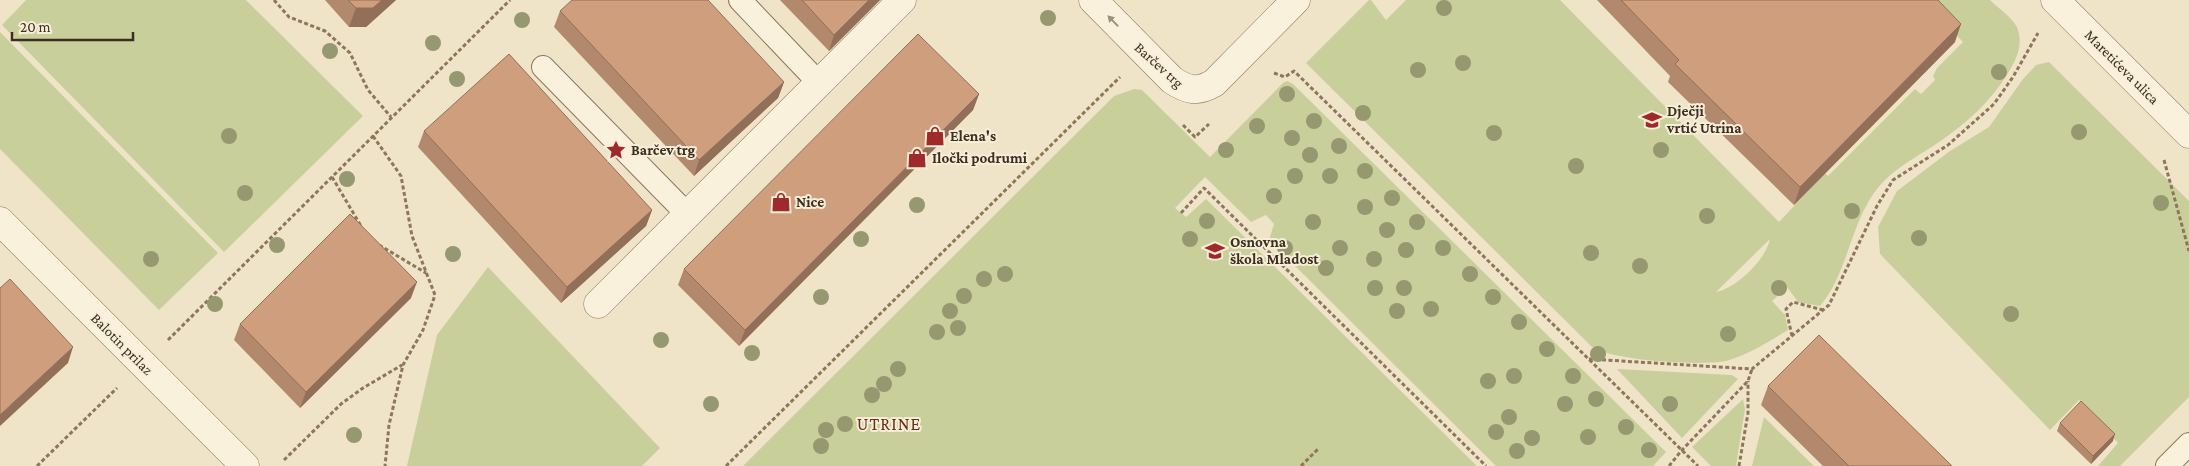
<svg xmlns="http://www.w3.org/2000/svg" width="2189" height="466" font-family="'Crimson Pro',serif">
<rect width="100%" height="100%" fill="#f0e4c8"/>
<path fill="#c9cf9b" fill-rule="evenodd" d="M 26,0 L 246,0 L 363,116 L 224,252 L 2,25 Z
M 1369,0 L 1371,0 L 1386,20 L 1406,0 L 1560,0 L 1779,222 L 1825,173 L 1828,176 L 1915,89 L 1921,94 L 1935,80 L 1933,76 L 1937,68 L 1963,42 L 1922,0 L 1990,0 C 1998,8 2016,20 2018,30 C 2023,47 2016,60 2008,73 C 1992,100 1968,122 1942,140 C 1918,157 1892,168 1874,193 C 1850,227 1847,274 1820,306 L 1798,302 L 1787,287 L 1772,301 L 1785,315 L 1788,330 C 1768,342 1749,355 1726,361 C 1701,366 1611,361 1591,346 L 1306,63 ZM 1770,239 C 1766,259 1737,288 1716,292 Z
M 0,32 L 218,253 L 159,310 L 0,149 Z
M 2049,62 L 2189,201 L 2189,397 L 2120,466 L 2098,466 L 2118,443 L 2079,400 L 2050,430 L 1880,254 L 1878,227 L 1897,191 L 1950,151 L 1989,127 L 2023,79 L 2036,65 Z
M 1287,81 L 1293,84 L 1666,452 L 1653,466 L 1496,466 L 1269,240 L 1274,224 L 1266,215 L 1251,222 L 1205,177 L 1175,208 L 1186,217 L 1206,199 L 1477,466 L 743,466 L 1114,96 L 1134,89 L 1142,90 L 1210,157 L 1283,83 Z
M 488,267 L 660,448 L 642,466 L 407,466 L 437,335 Z
M 1617,369 L 1732,375 L 1738,379 L 1682,438 Z
M 1743,399 L 1745,409 L 1736,466 L 1711,466 L 1692,447 Z
M 1764,417 L 1814,466 L 1752,466 Z"/>
<g fill="none" stroke-linecap="round" stroke-linejoin="round">
<defs>
<path id="service" d="M 740,0 L 819,83
M 543,67 L 687,214
M 2167,466 L 2189,444"/>
<path id="minor" d="M 1093,0 L 1172,80 C 1187,90 1197,93 1214,83 L 1296,0
M 2055,0 L 2189,134
M 0,221 L 245,466
M 598,304 L 902,0"/>
</defs>
<use href="#service" stroke="#8d765c" stroke-width="24"/>
<use href="#minor" stroke="#8d765c" stroke-width="29"/>
<path stroke="#8d765c" stroke-width="3" stroke-dasharray="4 2.5" stroke-linecap="butt" d="M 274,0 L 289,17 L 325,31 L 350,53 L 368,90 L 391,117
M 1274,73 L 1285,77 L 1294,71 L 1698,466
M 1183,125 L 1195,137 L 1209,124
M 373,136 L 401,176 L 412,236 L 435,295 L 423,330 L 403,365 L 389,425 L 385,466
M 2164,160 L 2189,251
M 332,177 L 361,226
M 1181,213 L 1204,188 L 1486,466
M 379,245 L 426,273
M 1792,336 L 1786,309 L 1793,302 L 1823,310
M 168,340 L 510,0
M 1589,359 L 1752,369 L 1829,305 L 1877,206 L 1893,180 L 1948,145 L 1994,104 L 2013,77 L 2038,33
M 284,460 L 341,404 L 363,388 L 402,365
M 37,466 L 117,388
M 726,466 L 1120,77
M 1301,466 L 1318,449
M 1669,466 L 1682,450 L 1748,381 L 1752,369
M 1739,466 L 1748,413 L 1748,381"/>
<use href="#service" stroke="#faf1dc" stroke-width="22"/>
<use href="#minor" stroke="#faf1dc" stroke-width="28"/>
</g>
<g fill="#96986f">
<circle cx="1444" cy="8" r="8"/>
<circle cx="1048" cy="18" r="8"/>
<circle cx="522" cy="20" r="8"/>
<circle cx="433" cy="43" r="8"/>
<circle cx="330" cy="51" r="8"/>
<circle cx="1463" cy="63" r="8"/>
<circle cx="1418" cy="70" r="8"/>
<circle cx="1999" cy="72" r="8"/>
<circle cx="457" cy="79" r="8"/>
<circle cx="1287" cy="94" r="8"/>
<circle cx="1363" cy="113" r="8"/>
<circle cx="1314" cy="121" r="8"/>
<circle cx="1257" cy="126" r="8"/>
<circle cx="2079" cy="132" r="8"/>
<circle cx="1494" cy="133" r="8"/>
<circle cx="229" cy="136" r="8"/>
<circle cx="1292" cy="138" r="8"/>
<circle cx="1339" cy="146" r="8"/>
<circle cx="1226" cy="150" r="8"/>
<circle cx="1661" cy="150" r="8"/>
<circle cx="1310" cy="155" r="8"/>
<circle cx="1576" cy="166" r="8"/>
<circle cx="1365" cy="171" r="8"/>
<circle cx="1295" cy="176" r="8"/>
<circle cx="1330" cy="176" r="8"/>
<circle cx="347" cy="179" r="8"/>
<circle cx="245" cy="193" r="8"/>
<circle cx="1274" cy="196" r="8"/>
<circle cx="1392" cy="198" r="8"/>
<circle cx="2161" cy="203" r="8"/>
<circle cx="917" cy="205" r="8"/>
<circle cx="1365" cy="207" r="8"/>
<circle cx="1852" cy="211" r="8"/>
<circle cx="1707" cy="216" r="8"/>
<circle cx="1207" cy="221" r="8"/>
<circle cx="1313" cy="222" r="8"/>
<circle cx="1417" cy="222" r="8"/>
<circle cx="1387" cy="230" r="8"/>
<circle cx="1919" cy="238" r="8"/>
<circle cx="861" cy="239" r="8"/>
<circle cx="1190" cy="239" r="8"/>
<circle cx="277" cy="245" r="8"/>
<circle cx="1285" cy="248" r="8"/>
<circle cx="1340" cy="248" r="8"/>
<circle cx="1443" cy="248" r="8"/>
<circle cx="1406" cy="250" r="8"/>
<circle cx="1591" cy="253" r="8"/>
<circle cx="453" cy="254" r="8"/>
<circle cx="151" cy="259" r="8"/>
<circle cx="1374" cy="259" r="8"/>
<circle cx="1640" cy="266" r="8"/>
<circle cx="1326" cy="268" r="8"/>
<circle cx="1005" cy="274" r="8"/>
<circle cx="1470" cy="274" r="8"/>
<circle cx="984" cy="279" r="8"/>
<circle cx="1375" cy="288" r="8"/>
<circle cx="1404" cy="288" r="8"/>
<circle cx="1779" cy="288" r="8"/>
<circle cx="964" cy="296" r="8"/>
<circle cx="821" cy="297" r="8"/>
<circle cx="1493" cy="297" r="8"/>
<circle cx="215" cy="304" r="8"/>
<circle cx="1431" cy="309" r="8"/>
<circle cx="950" cy="311" r="8"/>
<circle cx="1397" cy="311" r="8"/>
<circle cx="2011" cy="314" r="8"/>
<circle cx="1519" cy="322" r="8"/>
<circle cx="958" cy="328" r="8"/>
<circle cx="937" cy="332" r="8"/>
<circle cx="1728" cy="334" r="8"/>
<circle cx="661" cy="340" r="8"/>
<circle cx="1547" cy="349" r="8"/>
<circle cx="752" cy="353" r="8"/>
<circle cx="1598" cy="354" r="8"/>
<circle cx="898" cy="369" r="8"/>
<circle cx="1514" cy="376" r="8"/>
<circle cx="1573" cy="376" r="8"/>
<circle cx="1488" cy="381" r="8"/>
<circle cx="884" cy="384" r="8"/>
<circle cx="872" cy="395" r="8"/>
<circle cx="1596" cy="399" r="8"/>
<circle cx="711" cy="404" r="8"/>
<circle cx="1565" cy="404" r="8"/>
<circle cx="1670" cy="404" r="8"/>
<circle cx="1509" cy="417" r="8"/>
<circle cx="845" cy="424" r="8"/>
<circle cx="1626" cy="427" r="8"/>
<circle cx="826" cy="430" r="8"/>
<circle cx="1496" cy="432" r="8"/>
<circle cx="354" cy="435" r="8"/>
<circle cx="1588" cy="437" r="8"/>
<circle cx="1532" cy="438" r="8"/>
<circle cx="821" cy="446" r="8"/>
<circle cx="1649" cy="450" r="8"/>
<circle cx="1517" cy="451" r="8"/>
</g>
<path fill="#b2896c" d="M 325,0 L 396,0 L 366,27 L 349,27 Z
M 780,0 L 880,0 L 829,51 Z
M 1597,0 L 1938,0 L 1955,42 L 1794,205 L 1668,82 L 1670,76 Z
M 560,11 L 784,82 L 778,98 L 694,176 L 554,27 Z
M 979,94 L 973,110 L 739,346 L 678,285 L 684,269 Z
M 424,131 L 652,210 L 646,226 L 561,303 L 418,147 Z
M 411,298 L 300,408 L 234,340 L 240,324 Z
M 1768,386 L 1952,466 L 1823,466 L 1761,405 Z
M 2060,423 L 2113,441 L 2091,464 L 2057,431 Z"/>
<path fill="#916f58" d="M 382,0 L 396,0 L 366,27 L 349,27 L 356,8 Z
M 869,0 L 880,0 L 829,51 L 834,35 Z
M 1961,24 L 1955,42 L 1794,205 L 1800,187 Z
M 784,82 L 778,98 L 694,176 L 699,160 Z
M 979,94 L 973,110 L 739,346 L 745,330 Z
M 652,210 L 646,226 L 561,303 L 567,287 Z
M 417,282 L 411,298 L 300,408 L 306,392 Z
M 73,347 L 68,363 L 0,426 L 0,415 Z
M 2115,434 L 2113,441 L 2091,464 L 2093,456 Z"/>
<path fill="#cf9f7d" stroke="#916f58" d="M 348,0 L 382,0 L 373,8 L 356,8 Z
M 572,0 L 708,0 L 784,82 L 699,160 L 560,11 Z
M 802,0 L 869,0 L 834,35 Z
M 1621,0 L 1938,0 L 1961,24 L 1800,187 L 1675,64 L 1679,60 Z
M 918,34 L 979,94 L 745,330 L 684,269 Z
M 509,54 L 652,210 L 567,287 L 424,131 Z
M 350,214 L 417,282 L 306,392 L 240,324 Z
M 10,279 L 73,347 L 0,415 L 0,288 Z
M 1819,335 L 1952,466 L 1849,466 L 1768,386 Z
M 2081,401 L 2115,434 L 2093,456 L 2060,423 Z"/>
<defs><path id="oneway-solid" d="M-6-.8H1V-3.2L6.5 0L1 3.2V.8H-6Z" transform="scale(1.25)"/></defs>
<use fill="#9c907e" href="#oneway-solid" transform="translate(1113 21) rotate(-134)"/>
<defs>
<symbol id="school-bare" viewBox="-9 -9 18 18"><path d="M0-5L7-2L0 1L-7-2ZM-4 1L0 2.5L4 1V4Q0 6-4 4Z" fill="#9e2a2b" stroke="#f7eed8" stroke-width="2.5" paint-order="stroke"/></symbol>
<symbol id="shop-bare" viewBox="-9 -9 18 18"><path d="M-5-2.5h2.3a2.7 3.5 0 0 1 5.4 0H5L5.5 6h-11ZM-1.5-2.5h3a1.5 2.3 0 0 0-3 0Z" fill="#9e2a2b" stroke="#f7eed8" stroke-width="2.5" paint-order="stroke"/></symbol>
<symbol id="sight-bare" viewBox="-9 -9 18 18"><path d="M0-6L1.8-2.2L6-1.7L2.9 1.2L3.7 5.4L0 3.3L-3.7 5.4L-2.9 1.2L-6-1.7L-1.8-2.2Z" fill="#9e2a2b" stroke="#f7eed8" stroke-width="2.5" paint-order="stroke"/></symbol>
</defs>
<g fill-rule="evenodd">
<use href="#school-bare" x="1638" y="106" width="28" height="28"/>
<use href="#shop-bare" x="921" y="122" width="28" height="28"/>
<use href="#sight-bare" x="602" y="136" width="28" height="28"/>
<use href="#shop-bare" x="903" y="144" width="28" height="28"/>
<use href="#shop-bare" x="767" y="188" width="28" height="28"/>
<use href="#school-bare" x="1201" y="237" width="28" height="28"/>
</g>
<g text-anchor="middle" dominant-baseline="central" stroke-width="4" stroke-linejoin="round" paint-order="stroke">
<g font-size="15" fill="#3d2e20" stroke="#f7eed8">
<text transform="translate(1159 65) rotate(42)">Barčev trg</text>
<text transform="translate(2122 67) rotate(45)">Maretićeva ulica</text>
<text transform="translate(122 344) rotate(45)">Balotin prilaz</text>
</g>
<g font-size="15" font-weight="bold" fill="#3d2e20" stroke="#f7eed8" text-anchor="start">
<text x="1667" y="111">Dječji<tspan x="1667" dy="17">vrtić Utrina</tspan></text>
<text x="950" y="136">Elena's</text>
<text x="631" y="150">Barčev trg</text>
<text x="932" y="158">Iločki podrumi</text>
<text x="796" y="202">Nice</text>
<text x="1230" y="242">Osnovna<tspan x="1230" dy="17">škola Mladost</tspan></text>
</g>
<g font-size="18" letter-spacing="1" fill="#6b2e1e" stroke="#f7eed8">
<text x="889" y="424">UTRINE</text>
</g>
</g>
<path d="M12 32v8h121v-8" fill="none" stroke="#3d2e20" stroke-width="2.5"/>
<text x="20" y="32" font-size="15" fill="#3d2e20" stroke="#f7eed8" stroke-width="4" paint-order="stroke">20 m</text>
</svg>
